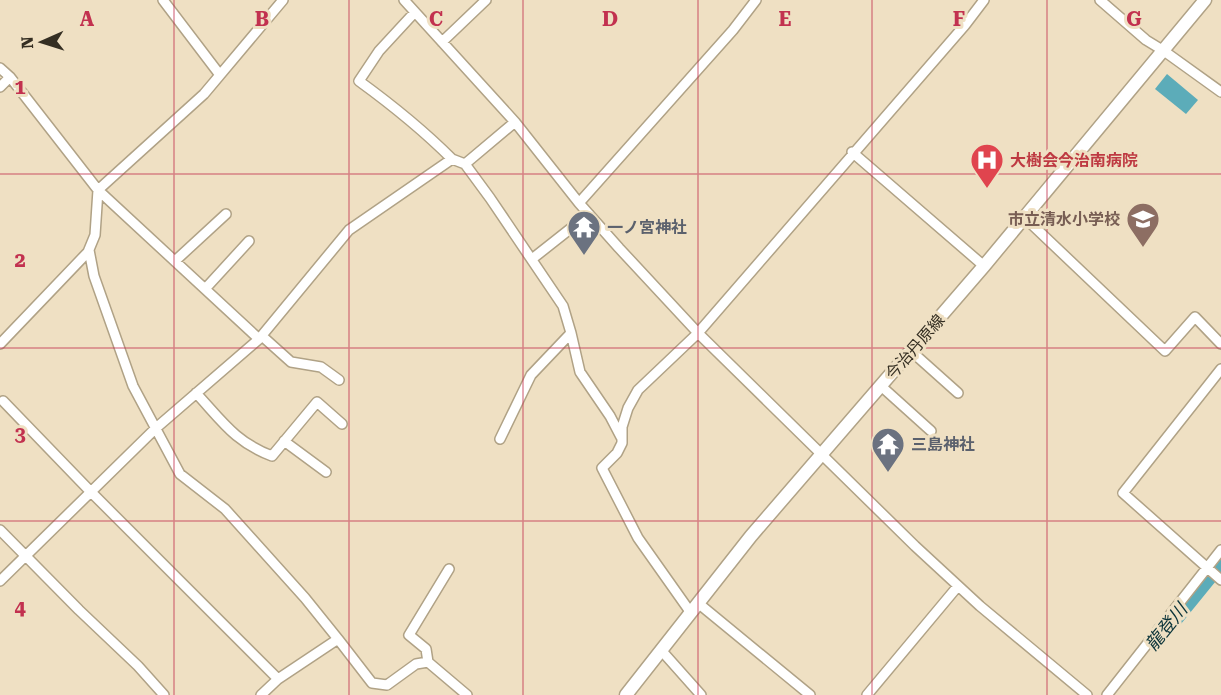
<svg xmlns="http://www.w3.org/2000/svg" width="1221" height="695" font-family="'Roboto Serif','Noto Sans JP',serif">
<rect width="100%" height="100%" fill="#efe0c3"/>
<path fill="#5cacb9" d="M 1167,74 L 1198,100 L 1186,114 L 1155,89 Z"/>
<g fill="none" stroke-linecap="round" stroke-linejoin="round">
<path stroke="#5cacb9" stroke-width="20" d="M 1160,634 L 1221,559"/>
<defs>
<path id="street" d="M 163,0 L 220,75
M 404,0 L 515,122 L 579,203 L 619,248 L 698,333 L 915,546 L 980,606 L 1087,695
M 1100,0 L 1146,40 L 1164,51 L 1221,92
M 415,12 L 379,51 L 359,81 C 392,105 423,130 452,159
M 442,42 L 486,0
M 0,68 L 10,77 L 98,190 L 259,339
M 0,87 L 10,77
M 852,152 L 984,266
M 465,164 L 490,198 L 563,306 L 571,333 L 531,375 L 500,439
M 579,203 L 733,30 L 756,0
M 1024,217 L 1165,351 L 1195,317 L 1221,344
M 89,250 L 94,276 L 133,386 L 180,474 L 225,509 L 305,598 L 338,639
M 532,259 L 589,214
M 175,261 L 226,214
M 205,289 L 249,241
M 571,333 L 580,372 L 610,416 L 621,437
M 262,336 L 291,362 L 321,367 L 339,380
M 0,344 L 88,252 L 95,235 L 98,190 L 204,94 L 283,0
M 911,351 L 958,393
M 1221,369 L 1123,493 L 1221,580
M 881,386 L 931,431
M 196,393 C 222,421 235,442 272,456 L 317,402 L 342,424
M 3,401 L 90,491 L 278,679
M 284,441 L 326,472
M 0,530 L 79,610 L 138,666 L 164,695
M 0,581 L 156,428 L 259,339 L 349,230 L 452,159 L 465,164 L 515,122
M 698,603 L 810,695
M 691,613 L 638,538 L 602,468 L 617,453 L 622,443 L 622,427 L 628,408 L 638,390 L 698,333 L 965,25 L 984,0
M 661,650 L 701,695
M 428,662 L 426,649 L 409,635 L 449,569
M 261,695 L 278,679 L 338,639 L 372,683 L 387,685 L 416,664 L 428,662 L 467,695
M 867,695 L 958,586
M 1107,695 L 1221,550"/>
<path id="secondary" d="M 626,695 L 751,536 L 984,266 L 1205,0"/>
</defs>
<use href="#street" stroke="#b0a286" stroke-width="12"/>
<use href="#secondary" stroke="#b0a286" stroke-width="15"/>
<use href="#street" stroke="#fff" stroke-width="9"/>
<use href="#secondary" stroke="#fff" stroke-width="12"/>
</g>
<path fill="none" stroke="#c2314f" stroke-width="1.5" stroke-opacity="0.55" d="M 174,0 L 174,695M 349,0 L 349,695M 523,0 L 523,695M 698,0 L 698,695M 872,0 L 872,695M 1047,0 L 1047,695M 0,174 L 1221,174M 0,348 L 1221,348M 0,521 L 1221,521"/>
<defs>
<symbol id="hospital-pin" viewBox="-11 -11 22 30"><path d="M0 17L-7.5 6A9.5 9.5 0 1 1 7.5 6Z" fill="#e0444e" stroke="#efe0c3"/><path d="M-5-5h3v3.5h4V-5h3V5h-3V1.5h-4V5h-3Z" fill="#fff"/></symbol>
<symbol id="school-pin" viewBox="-11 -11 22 30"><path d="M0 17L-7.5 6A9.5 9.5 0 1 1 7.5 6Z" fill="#8d6e63" stroke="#efe0c3"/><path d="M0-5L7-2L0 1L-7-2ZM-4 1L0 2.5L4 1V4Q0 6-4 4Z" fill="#fff"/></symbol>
<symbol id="temple-pin" viewBox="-11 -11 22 30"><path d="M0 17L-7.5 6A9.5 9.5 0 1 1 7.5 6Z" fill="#6b7280" stroke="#efe0c3"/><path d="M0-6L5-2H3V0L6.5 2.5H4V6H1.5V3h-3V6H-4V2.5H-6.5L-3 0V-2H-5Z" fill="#fff"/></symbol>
</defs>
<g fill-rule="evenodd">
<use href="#hospital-pin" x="968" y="141" width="38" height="52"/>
<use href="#school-pin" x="1124" y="200" width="38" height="52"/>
<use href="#temple-pin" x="565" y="208" width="38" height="52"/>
<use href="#temple-pin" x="869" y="425" width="38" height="52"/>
</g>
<g text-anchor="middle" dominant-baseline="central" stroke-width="6" stroke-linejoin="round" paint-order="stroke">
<g font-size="16" font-weight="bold" fill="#be3a42" stroke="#efe0c3" text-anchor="start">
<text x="1010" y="160">大樹会今治南病院</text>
</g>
<g font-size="16" font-weight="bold" fill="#785e54" stroke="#efe0c3" text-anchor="end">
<text x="1120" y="219">市立清水小学校</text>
</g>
<g font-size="16" font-weight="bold" fill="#5b616d" stroke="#efe0c3" text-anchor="start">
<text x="607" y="227">一ノ宮神社</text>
<text x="911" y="444">三島神社</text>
</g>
<g font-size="16" fill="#342e22" stroke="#efe0c3">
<text transform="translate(915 347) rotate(-49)">今治丹原線</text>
</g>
<g font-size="18" font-style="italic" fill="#093238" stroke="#efe0c3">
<text transform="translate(1166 627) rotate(-51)">龍登川</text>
</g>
</g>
<g font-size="20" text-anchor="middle" font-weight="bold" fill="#c2314f" stroke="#efe0c3" stroke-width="6" stroke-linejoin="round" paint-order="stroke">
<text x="87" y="26">A</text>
<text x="262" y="26">B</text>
<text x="436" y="26">C</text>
<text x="610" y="26">D</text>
<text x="785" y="26">E</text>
<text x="959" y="26">F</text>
<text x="1134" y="26">G</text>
<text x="20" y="94">1</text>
<text x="20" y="267">2</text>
<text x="20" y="441">3</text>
<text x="20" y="615">4</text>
</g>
<g transform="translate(42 42) rotate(267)" stroke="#efe0c3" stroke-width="4.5" paint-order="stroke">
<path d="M0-4.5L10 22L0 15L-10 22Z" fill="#342e22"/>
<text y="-9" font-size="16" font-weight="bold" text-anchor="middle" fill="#342e22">N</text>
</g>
</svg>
